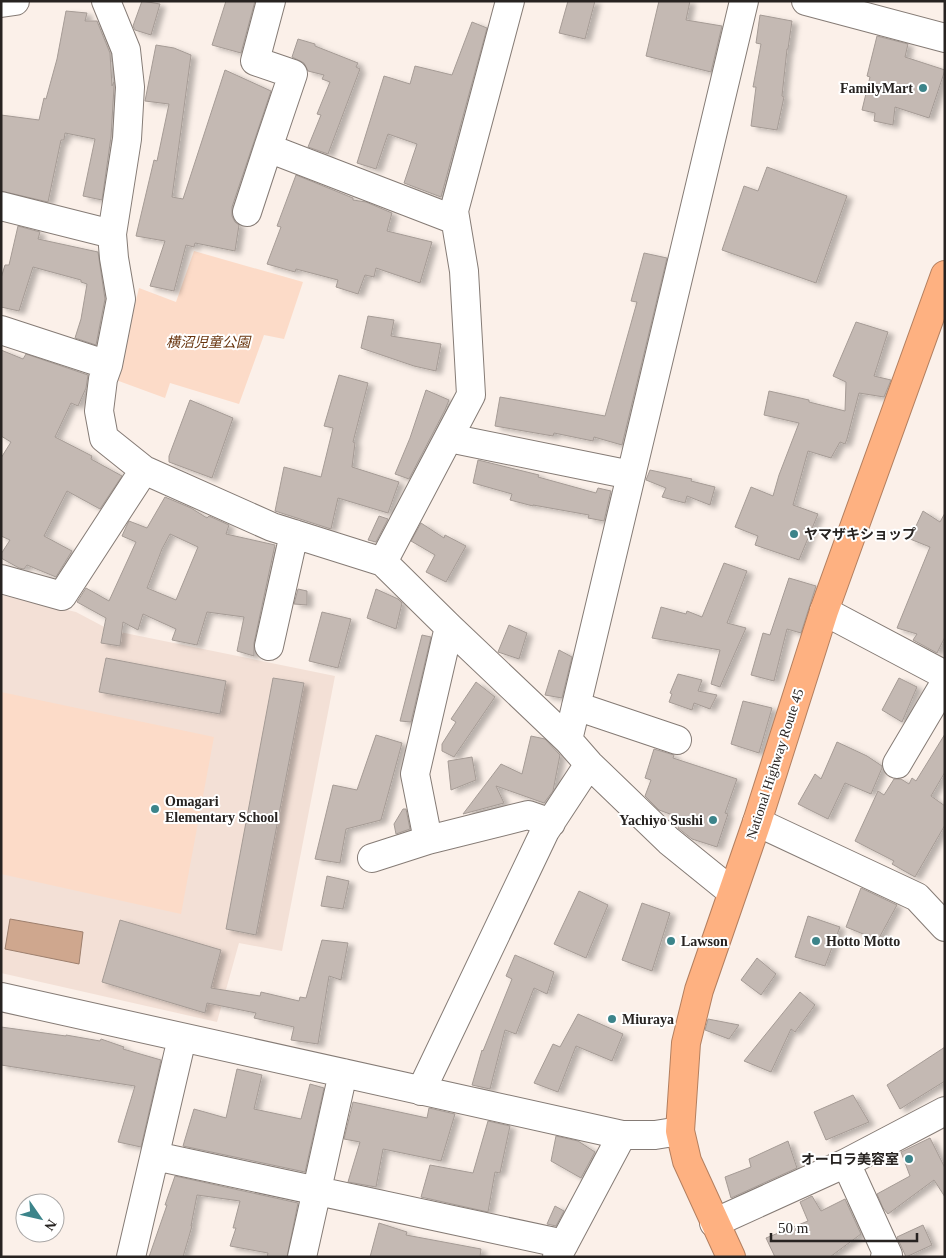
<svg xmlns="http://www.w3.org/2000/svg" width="946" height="1258" font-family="'Times New Roman','Noto Sans JP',serif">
<defs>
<filter id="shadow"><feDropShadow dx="5.5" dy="3" stdDeviation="2.5" flood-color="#0004"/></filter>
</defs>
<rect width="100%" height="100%" fill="#fbf0e9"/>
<path fill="#f3e0d6" d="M 1,595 L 76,612 L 110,630 L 335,676 L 282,951 L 239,943 L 217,1022 L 1,973 Z"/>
<path fill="#fcdbc8" d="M 194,251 L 303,282 L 284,339 L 264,335 L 239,404 L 170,383 L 165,398 L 116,380 L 139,288 L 176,302 Z
M 1,692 L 214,737 L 181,914 L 1,874 Z"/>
<path fill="#cfa78e" stroke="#9d7f6d" d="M 10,919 L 83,932 L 79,964 L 5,949 Z"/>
<path fill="#c4b9b3" stroke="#a59b95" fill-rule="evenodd" filter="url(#shadow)" d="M 142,1 L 160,4 L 151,35 L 135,30 L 133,26 Z
M 226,1 L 255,1 L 241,53 L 212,45 Z
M 568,1 L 595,1 L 585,39 L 559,33 Z
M 659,1 L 690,1 L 686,20 L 722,26 L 711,72 L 646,56 Z
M 66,11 L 87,13 L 85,21 L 97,21 L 110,53 L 112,86 L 114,82 L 114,87 L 111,137 L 102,200 L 83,196 L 95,139 L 65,133 L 64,140 L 61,140 L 48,202 L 1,191 L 1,115 L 39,120 L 44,98 L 46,99 L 57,59 Z
M 760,15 L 792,21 L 788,49 L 787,49 L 782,96 L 784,97 L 777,130 L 751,126 L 756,87 L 753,87 L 761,44 L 756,43 Z
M 472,22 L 487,28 L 441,197 L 404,183 L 417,144 L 388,134 L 376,169 L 357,163 L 384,76 L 410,84 L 415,66 L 452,75 Z
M 877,36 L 908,44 L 905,57 L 945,70 L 929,118 L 895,107 L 893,125 L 874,121 L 875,113 L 862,110 L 870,77 L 867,76 Z
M 298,39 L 315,44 L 315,46 L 358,63 L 356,67 L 360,69 L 328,154 L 308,147 L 321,115 L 317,114 L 330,82 L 322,79 L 324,75 L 308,71 L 304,63 L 292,57 Z
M 156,45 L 174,48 L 191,55 L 172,197 L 183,199 L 225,70 L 271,91 L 232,207 L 232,216 L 235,222 L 239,225 L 235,251 L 195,243 L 194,247 L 186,245 L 174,291 L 150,286 L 165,241 L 136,236 L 154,160 L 157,161 L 169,104 L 145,101 Z
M 767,167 L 847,196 L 816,283 L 722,250 L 744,186 L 758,191 Z
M 296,175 L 353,198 L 353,200 L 366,202 L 392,213 L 387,231 L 432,242 L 420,283 L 376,268 L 374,277 L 365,275 L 358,294 L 336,287 L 338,280 L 296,269 L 295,272 L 267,264 L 281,227 L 277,226 Z
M 18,226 L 40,232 L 38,239 L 98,252 L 105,299 L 96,345 L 75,338 L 81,319 L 87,284 L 81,282 L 81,280 L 33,267 L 19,311 L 1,307 L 1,278 L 5,265 L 9,265 Z
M 644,253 L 667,258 L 622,445 L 594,437 L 593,441 L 554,433 L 553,436 L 495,426 L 500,397 L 605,416 L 637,302 L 631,301 Z
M 368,316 L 394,320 L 391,336 L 441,344 L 436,371 L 414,366 L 361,348 Z
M 856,322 L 888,332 L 874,376 L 891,380 L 884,397 L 859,393 L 847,439 L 845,444 L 840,442 L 831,458 L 808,451 L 793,505 L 818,514 L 799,560 L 755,545 L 758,536 L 735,527 L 751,487 L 773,496 L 779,475 L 799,423 L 764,415 L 769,391 L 809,400 L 809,402 L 845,411 L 846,382 L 833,376 Z
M 1,350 L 23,359 L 26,354 L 88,375 L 86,388 L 78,406 L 71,403 L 55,437 L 92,456 L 91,459 L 122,476 L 100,509 L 67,491 L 44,536 L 72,551 L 56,577 L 27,565 L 24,569 L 19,568 L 1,558 L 1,554 L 10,540 L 1,536 L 1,458 L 11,442 L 1,436 Z
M 339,375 L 368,383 L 353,442 L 355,443 L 352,467 L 399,482 L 388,513 L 338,498 L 331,529 L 275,511 L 284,467 L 321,477 L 333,428 L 324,426 Z
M 426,390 L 449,400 L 445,410 L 409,479 L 395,474 L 410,438 Z
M 190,400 L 233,418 L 212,478 L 169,462 L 169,456 Z
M 478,460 L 539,475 L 538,477 L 596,493 L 598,488 L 611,491 L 604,521 L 588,518 L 589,515 L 533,505 L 533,506 L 510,500 L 512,494 L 473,483 Z
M 650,470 L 692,479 L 691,481 L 715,487 L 710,505 L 687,496 L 685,503 L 662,497 L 666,488 L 646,480 Z
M 165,497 L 191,508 L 207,518 L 209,516 L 229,525 L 226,534 L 275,545 L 254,643 L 254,656 L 237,651 L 244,617 L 207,612 L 197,645 L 172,640 L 176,629 L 143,614 L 138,630 L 123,622 L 120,646 L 101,643 L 106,618 L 77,602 L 86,588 L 109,601 L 136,542 L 122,536 L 126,527 L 129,521 L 147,528 ZM 170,534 L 198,547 L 176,600 L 147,588 L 162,549 Z
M 923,511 L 940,522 L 945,513 L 945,637 L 937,653 L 913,640 L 917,634 L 897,628 L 930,547 L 910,539 Z
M 379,516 L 388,519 L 376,542 L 368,540 Z
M 421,523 L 444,538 L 445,535 L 466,546 L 446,582 L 426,572 L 435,555 L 411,541 Z
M 724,563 L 747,571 L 727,623 L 746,628 L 720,687 L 711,684 L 720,650 L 652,638 L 661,607 L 686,614 L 687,611 L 702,617 Z
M 789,578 L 816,586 L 801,633 L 787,629 L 774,681 L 751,675 L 763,633 L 770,635 Z
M 298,589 L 307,591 L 307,605 L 294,604 Z
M 376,589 L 398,599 L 402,603 L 396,629 L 367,618 Z
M 322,612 L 351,619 L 338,668 L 309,661 Z
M 509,625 L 527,633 L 519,659 L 498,652 Z
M 422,635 L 431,637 L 411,722 L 400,721 Z
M 559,650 L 572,657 L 562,698 L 545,695 Z
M 106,658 L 226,681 L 220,714 L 99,692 Z
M 678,674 L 702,680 L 698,691 L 717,695 L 710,709 L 694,703 L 692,710 L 669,702 L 672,694 L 670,693 Z
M 273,678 L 304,683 L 256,935 L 226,929 Z
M 899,678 L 917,687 L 902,722 L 882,710 Z
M 476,682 L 495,697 L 454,757 L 442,751 L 442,744 L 456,722 L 451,719 Z
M 743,701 L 772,708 L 759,753 L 731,744 Z
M 945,734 L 945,772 L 931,796 L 945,806 L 945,825 L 915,877 L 892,864 L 894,861 L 855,841 L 878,791 L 884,795 L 894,779 L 901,779 L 909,784 L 912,778 L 916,781 Z
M 376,735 L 402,743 L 381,820 L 346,829 L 340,863 L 315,859 L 333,785 L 357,790 Z
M 531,736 L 545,739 L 560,755 L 553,791 L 544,803 L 496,786 L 504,803 L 463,814 L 501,764 L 522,774 Z
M 837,742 L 867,756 L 882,766 L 882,768 L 871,794 L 845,783 L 828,819 L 798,804 L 815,774 L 821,779 Z
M 654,749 L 674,755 L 673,758 L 737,779 L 725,813 L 728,814 L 717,847 L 692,839 L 678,828 L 681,818 L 659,810 L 645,796 L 651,780 L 645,778 Z
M 472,757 L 476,780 L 451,790 L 448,761 Z
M 403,809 L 406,809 L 410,829 L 396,834 L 394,824 Z
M 327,876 L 349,881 L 343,909 L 321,906 Z
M 861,888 L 897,905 L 878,940 L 846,927 Z
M 579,891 L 608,905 L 586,958 L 554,944 Z
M 642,903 L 670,913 L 652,971 L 622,960 Z
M 808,916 L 840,927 L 825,966 L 795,957 Z
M 120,920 L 221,950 L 211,988 L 260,996 L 261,992 L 299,1001 L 300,997 L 306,998 L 322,940 L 348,943 L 341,980 L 329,976 L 318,1044 L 291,1040 L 294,1027 L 254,1018 L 256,1013 L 207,1003 L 205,1013 L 102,982 Z
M 515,955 L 554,972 L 547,994 L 534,988 L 516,1034 L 505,1030 L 490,1089 L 472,1085 L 482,1050 L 483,1051 L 512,979 L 506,976 Z
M 757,958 L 776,974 L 761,995 L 741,980 Z
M 800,992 L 815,1005 L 795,1032 L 791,1029 L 771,1072 L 744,1061 Z
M 578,1014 L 623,1034 L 612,1061 L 576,1046 L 558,1092 L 534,1083 L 553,1044 L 560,1047 Z
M 708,1019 L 739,1025 L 729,1039 L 705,1030 Z
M 1,1027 L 66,1036 L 66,1035 L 100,1041 L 101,1039 L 124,1047 L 123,1049 L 161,1060 L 141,1147 L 118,1142 L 135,1086 L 1,1065 Z
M 945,1047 L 945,1081 L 900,1109 L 887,1085 Z
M 237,1069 L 262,1075 L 254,1109 L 301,1119 L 310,1084 L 324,1088 L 305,1172 L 183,1146 L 194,1109 L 226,1118 Z
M 853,1095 L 869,1122 L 826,1140 L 814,1112 Z
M 353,1102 L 427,1118 L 429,1108 L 455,1114 L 441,1161 L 383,1149 L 376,1187 L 348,1182 L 360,1142 L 344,1139 Z
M 488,1121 L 510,1126 L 500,1173 L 495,1172 L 488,1212 L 421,1197 L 430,1165 L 473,1173 Z
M 556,1136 L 578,1141 L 595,1152 L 581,1178 L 551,1161 Z
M 930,1138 L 945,1168 L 945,1197 L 934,1180 L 888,1214 L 883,1208 L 877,1194 L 910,1176 L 901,1152 Z
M 788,1141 L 797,1168 L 731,1198 L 725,1177 L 751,1167 L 749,1159 Z
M 175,1176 L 298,1203 L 287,1257 L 267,1257 L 268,1253 L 230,1246 L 236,1228 L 233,1228 L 240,1201 L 197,1195 L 191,1226 L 192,1226 L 183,1257 L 149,1257 L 167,1205 L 165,1205 Z
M 812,1196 L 821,1211 L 845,1199 L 861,1234 L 830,1257 L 775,1257 L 766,1238 L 808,1221 L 800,1202 Z
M 555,1206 L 564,1211 L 556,1226 L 547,1224 Z
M 379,1223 L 407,1232 L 406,1235 L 481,1249 L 480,1257 L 370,1257 Z
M 923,1225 L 932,1245 L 906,1257 L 897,1237 Z"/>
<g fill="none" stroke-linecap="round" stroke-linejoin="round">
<defs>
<path id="minor" d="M 106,1 L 126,50 L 130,87 L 127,139 L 112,234 L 114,258 L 121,299 L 108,365 L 103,379 L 99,411 L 104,438 L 144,470 L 272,527 L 383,562 L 449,627 L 568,740 L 589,764 L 669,841 L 732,892
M 271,1 L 255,61 L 293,74 L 268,148 L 455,220
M 806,1 L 945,38
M 1,3 L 15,1
M 1,206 L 112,234
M 247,212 L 268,148
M 1,330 L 108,365
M 449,438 L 631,475
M 383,562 L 471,395 L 464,271 L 454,211 L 510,1
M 1,579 L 62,596 L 144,470
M 824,611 L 945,675
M 269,646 L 294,534
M 576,706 L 677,740
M 568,740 L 744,1
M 897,764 L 945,683
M 757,822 L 917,897 L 945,927
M 428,840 L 415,774 L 449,627
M 372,858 L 428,840 L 528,815 L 551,823
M 1,997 L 622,1135 L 655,1135 L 680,1131
M 421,1091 L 545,831 L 589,764
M 155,1156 L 564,1244
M 846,1163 L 888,1255 L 885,1257
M 714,1223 L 846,1163 L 945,1111
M 131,1257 L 182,1038
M 302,1257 L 343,1073
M 557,1257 L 622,1135"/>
<path id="highway" d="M 731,1257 L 687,1161 L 680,1131 L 686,1043 L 699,990 L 757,822 L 824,611 L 945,275"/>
</defs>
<use href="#minor" stroke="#857b75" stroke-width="30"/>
<use href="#highway" stroke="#b37f5f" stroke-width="30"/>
<use href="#minor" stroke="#fff" stroke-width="28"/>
<use href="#highway" stroke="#feb181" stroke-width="28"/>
</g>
<g fill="#3c848a" stroke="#fff" stroke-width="2">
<circle cx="923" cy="88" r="5"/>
<circle cx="794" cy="534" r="5"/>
<circle cx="155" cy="809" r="5"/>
<circle cx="713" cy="820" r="5"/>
<circle cx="671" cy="941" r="5"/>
<circle cx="816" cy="941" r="5"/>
<circle cx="612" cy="1019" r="5"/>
<circle cx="909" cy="1159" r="5"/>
</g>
<g text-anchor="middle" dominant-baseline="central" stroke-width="4" stroke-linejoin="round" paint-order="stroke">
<g font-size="14" font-weight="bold" fill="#272321" stroke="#fff" text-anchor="start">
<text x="913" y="88" text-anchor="end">FamilyMart</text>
<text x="804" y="534">ヤマザキショップ</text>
<text x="165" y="801">Omagari<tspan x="165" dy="16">Elementary School</tspan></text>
<text x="703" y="820" text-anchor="end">Yachiyo Sushi</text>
<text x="681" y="941">Lawson</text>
<text x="826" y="941">Hotto Motto</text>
<text x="622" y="1019">Miuraya</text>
<text x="899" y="1159" text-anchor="end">オーロラ美容室</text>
</g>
<g font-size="14" font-style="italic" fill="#68340d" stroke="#fff">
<text x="208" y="342">横沼児童公園</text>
</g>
<g font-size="14" fill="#272321" stroke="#fff">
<text transform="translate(775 764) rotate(-72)">National Highway Route 45</text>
</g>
</g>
<rect width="946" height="1258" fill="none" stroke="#272321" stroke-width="5"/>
<g transform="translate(40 1218) rotate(124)"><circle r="24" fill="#ffffff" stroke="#a9a7a6"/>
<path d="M0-4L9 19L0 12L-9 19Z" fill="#3c848a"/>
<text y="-8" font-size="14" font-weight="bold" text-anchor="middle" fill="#272321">N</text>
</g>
<path d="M771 1233v8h146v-8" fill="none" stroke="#272321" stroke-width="2.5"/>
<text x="778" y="1233" font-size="15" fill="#272321" stroke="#ffffff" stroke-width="4" paint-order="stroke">50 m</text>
</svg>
